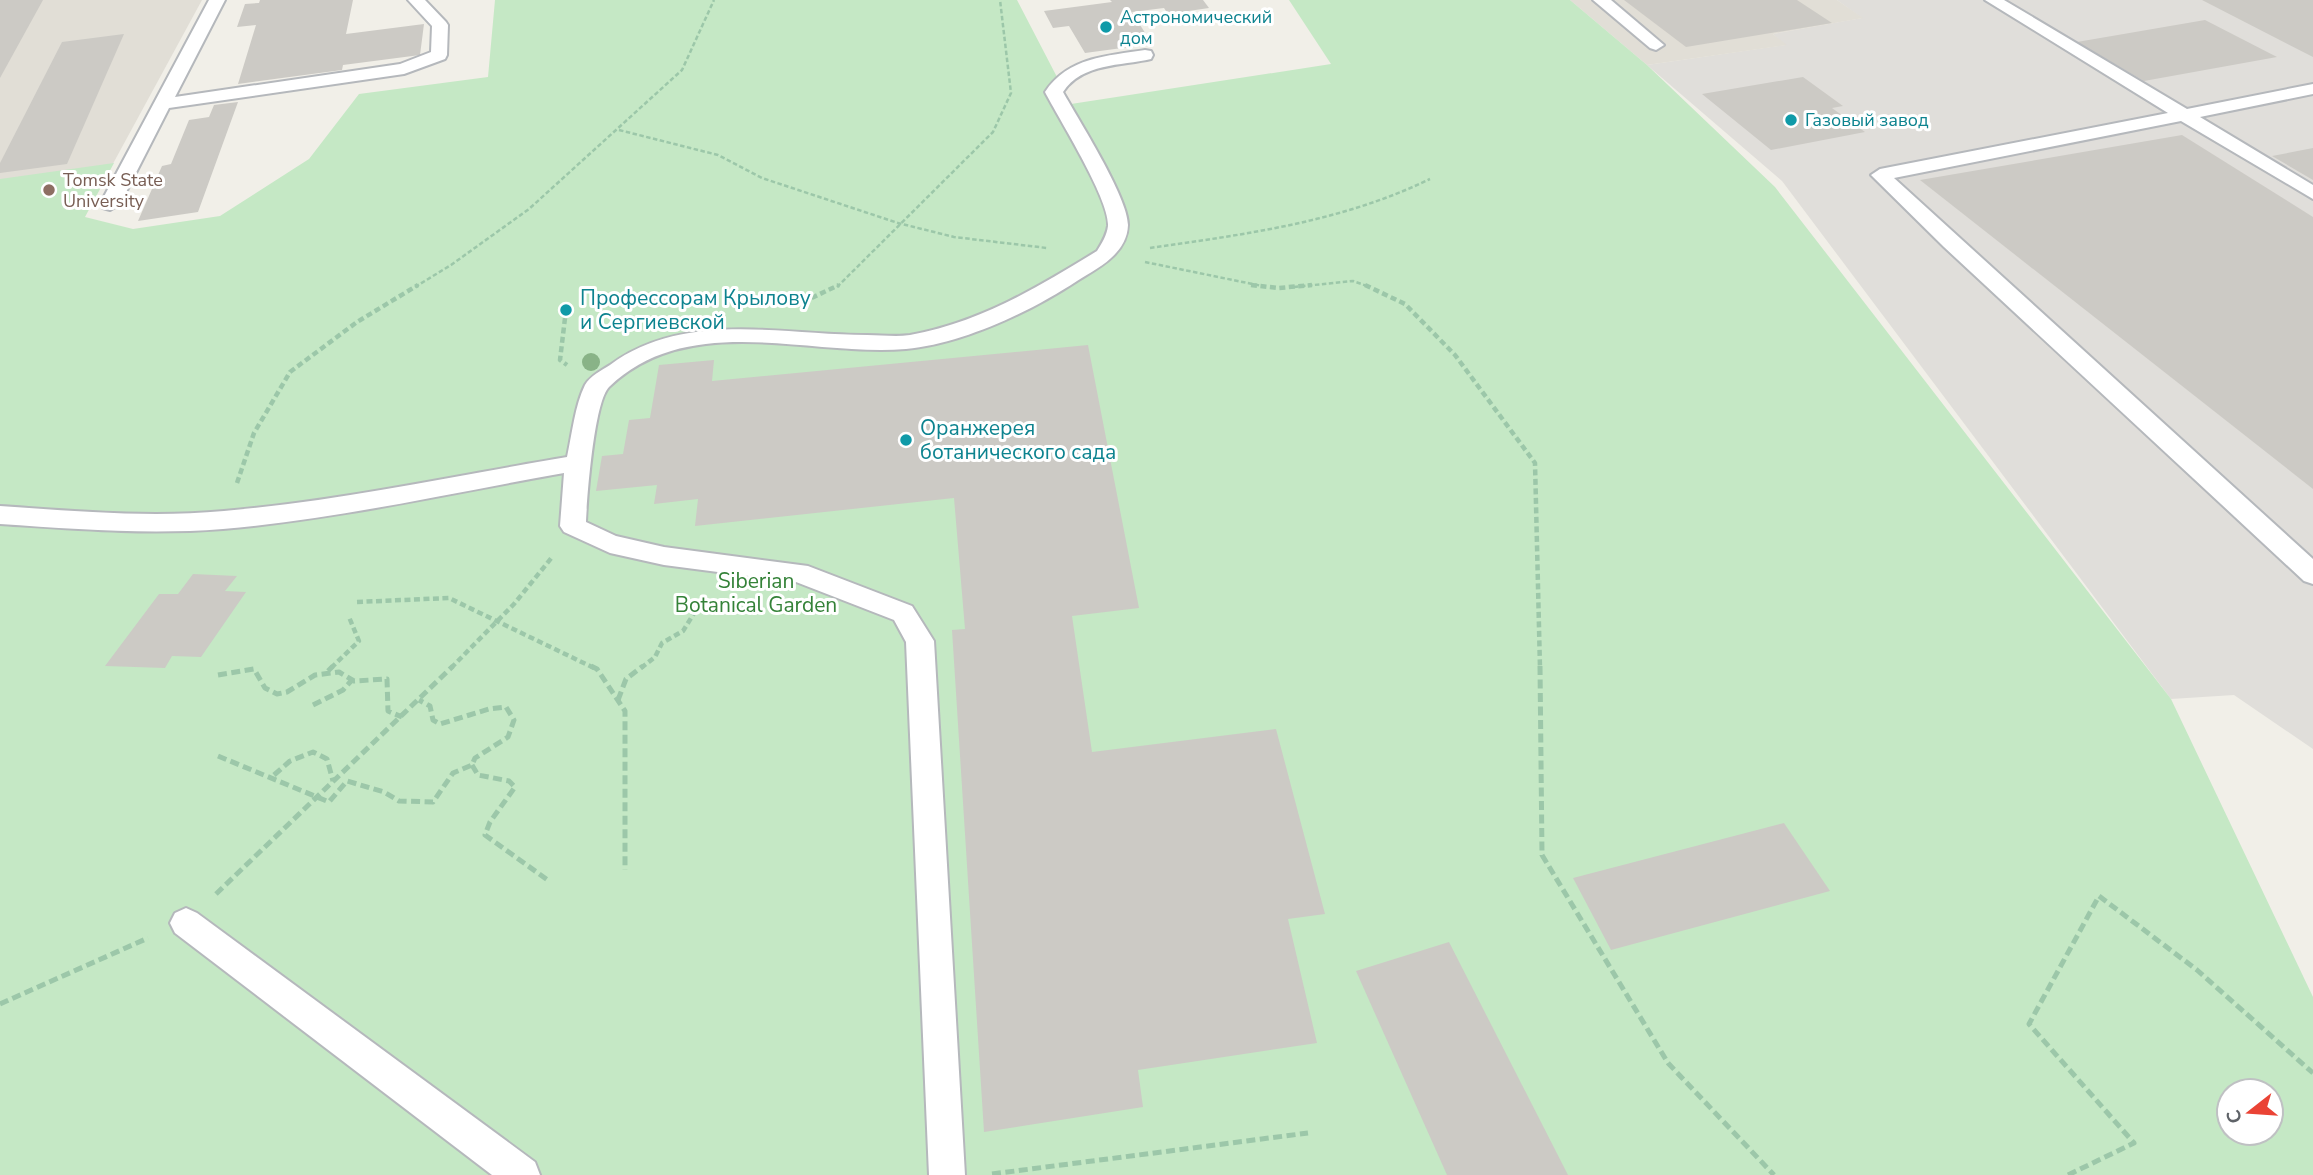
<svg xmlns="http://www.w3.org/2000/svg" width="2313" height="1175" font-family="'Nunito Sans',sans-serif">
	<rect width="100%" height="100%" fill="#f1efe8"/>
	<polygon fill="#e0deda" points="1837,0 2313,0 2313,749 2234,695 2171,699 1782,181 1647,65 1785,45 1773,34 1862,18"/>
	<g fill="#e1ded6">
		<polygon points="0,0 202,0 84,217 0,332"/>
		<polygon points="1570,0 1837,0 1863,18 1773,34 1787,45 1647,65"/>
	</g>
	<path fill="#c5e8c5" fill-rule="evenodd" d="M 495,0 L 1017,0 L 1071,104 L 1331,64 L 1289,0 L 1570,0 L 1647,65 L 1775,187 L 2171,699 L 2313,997 L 2313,1175 L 0,1175 L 0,179 L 114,163 L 85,217 L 133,229 L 220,216 L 309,159 L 359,94 L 488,77 ZM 2229,1091 L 2271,1091 L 2271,1133 L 2229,1133 Z"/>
	<g fill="#cccac5">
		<polygon points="0,0 43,0 0,78"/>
		<polygon points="260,0 353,0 346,34 424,24 420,55 343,65 342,70 238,84 256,25 237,27 245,4 259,3"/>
		<polygon points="1110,0 1203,0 1209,8 1168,14 1164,8 1132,12 1152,44 1085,53 1069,26 1053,28 1044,11 1112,2"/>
		<polygon points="1624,0 1797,0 1832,23 1686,47"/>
		<polygon points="2202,0 2313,0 2313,57"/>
		<polygon points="2205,20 2277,57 2144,81 2077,42"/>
		<polygon points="124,34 67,164 0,173 0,163 62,42"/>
		<polygon points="1803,77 1843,106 1832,108 1865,132 1771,150 1702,94"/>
		<polygon points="238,102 198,212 138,221 162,166 171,164 189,120 209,117 214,105"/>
		<polygon points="2182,135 2313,217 2313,489 1920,180"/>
		<polygon points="2313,148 2313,180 2272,156"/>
		<polygon points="1088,345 1139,608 1072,616 1092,752 1276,729 1325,914 1288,919 1317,1043 1138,1070 1143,1107 984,1132 952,630 965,629 954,498 695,526 698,499 654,504 657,485 596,491 602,456 623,454 629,420 650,418 659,365 714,360 712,381"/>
		<polygon points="193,574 237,576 225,591 246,592 201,657 172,656 165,668 105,666 159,594 178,594"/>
		<polygon points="1784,823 1830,891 1611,950 1573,878"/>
		<polygon points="1449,942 1568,1175 1447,1175 1356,971"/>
	</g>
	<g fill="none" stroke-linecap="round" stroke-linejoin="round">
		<defs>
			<g id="service">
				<polygon points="209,0 225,0 175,97 400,64 431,52 432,26 408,0 425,0 446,22 448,25 447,55 445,59 404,74 169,108 120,204 110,210 103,208 100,204"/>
				<polygon points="1593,0 1611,0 1664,45 1656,50 1650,48"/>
				<polygon points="1985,0 2004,0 2187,109 2313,84 2313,94 2200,117 2313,185 2313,199 2181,121 1894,178 2313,559 2313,584 2304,581 1944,247 1871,175 1880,169 2168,113"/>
				<path d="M 1145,50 L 1151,51 L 1153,55 L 1151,59 C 1121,66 1082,63 1063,92 C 1078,119 1128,197 1128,225 C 1127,254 1098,268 1077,281 C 1030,312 962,344 906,349 C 809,357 689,310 609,387 C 594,402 587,498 586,522 L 616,536 L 664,547 L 808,566 L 912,606 L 934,641 L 965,1175 L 929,1175 L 906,642 L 894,620 L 796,582 L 664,565 L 610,553 L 564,532 L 560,526 L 564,473 C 451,493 337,519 223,529 C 148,535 75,529 0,524 L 0,506 C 75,511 149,518 224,511 C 339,501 453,476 567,457 C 572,434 575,405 585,385 C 590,376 602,370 610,365 C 684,310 782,335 867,335 C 881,335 896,337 910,335 C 980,322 1037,288 1097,251 C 1102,243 1107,235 1108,226 C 1110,200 1059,119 1045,92 C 1068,57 1107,56 1145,50 Z"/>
				<polygon points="186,908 197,913 535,1162 540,1175 492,1175 175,933 170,923 175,913"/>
			</g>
		</defs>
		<use href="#service" stroke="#b5b8bc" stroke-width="4"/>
		<g stroke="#9cc7a9" stroke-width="2.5" stroke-dasharray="4.5 2.5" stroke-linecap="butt">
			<polyline points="619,130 718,155 762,178 898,223 954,237 1047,248"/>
			<path d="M 1150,248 C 1247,234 1341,222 1430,179"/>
			<polyline points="1145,262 1267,287"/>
			<polyline points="415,287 451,265 529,209 682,70 714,0"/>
			<polyline points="837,287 993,132 1011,93 1000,0"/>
			<polyline points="1294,287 1353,281 1370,287"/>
		</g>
		<g stroke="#9cc7a9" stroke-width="4.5" stroke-dasharray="6 3.5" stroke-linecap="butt">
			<polyline points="1251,285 1279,288 1312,285"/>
			<polyline points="1365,285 1405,304 1455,355 1535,463 1540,668"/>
			<polyline points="803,302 839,285"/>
			<polyline points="565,318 560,360 567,365"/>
			<polyline points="237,483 254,433 290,372 357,322 418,285"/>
			<polyline points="357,602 449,598 594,668"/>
			<polyline points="331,668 359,641 349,617"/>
			<polyline points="451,668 514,604 553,556"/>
			<polyline points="641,668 655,657 662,643 683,631 701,602 707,602"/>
		</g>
		<g stroke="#9cc7a9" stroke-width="5" stroke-dasharray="9 4.5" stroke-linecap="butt">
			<polyline points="591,666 597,669 625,711 625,870"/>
			<polyline points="1540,666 1542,855 1668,1063 1774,1175"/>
			<polyline points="328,671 333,666"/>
			<polyline points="218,675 254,669 265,688 277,694 287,692 315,675 339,672 354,681 387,679 388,711 402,717"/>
			<polyline points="618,700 626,679 643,666"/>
			<polyline points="313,705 343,690 351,681"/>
			<polyline points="218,756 329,802 347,781 384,792 399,801 433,802 453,773 472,765 475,758 508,737 514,720 506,707 489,709 440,724 433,720 430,706 419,700"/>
			<polyline points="472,765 478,775 509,781 515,787 490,822 485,835 549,881"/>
			<polyline points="274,775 290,761 313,752 327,759 333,781"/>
			<polyline points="216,894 453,666"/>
			<polyline points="0,1004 148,938"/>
			<polyline points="992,1174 1308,1133"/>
			<polyline points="2068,1175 2134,1143 2029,1024 2099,896 2197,970 2313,1073"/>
		</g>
		<use href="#service" fill="#fff" fill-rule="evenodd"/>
	</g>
	<circle fill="#89b387" cx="591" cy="362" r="9"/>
	<g fill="#0f9aa8" stroke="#fff" stroke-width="2.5">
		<circle cx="1106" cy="27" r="7"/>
		<circle cx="1791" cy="120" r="7"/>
		<circle cx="566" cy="310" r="7"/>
		<circle cx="906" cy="440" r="7"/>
	</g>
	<circle fill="#8d6e63" stroke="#fff" stroke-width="2.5" cx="49" cy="190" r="7"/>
	<g text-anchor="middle" stroke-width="6" stroke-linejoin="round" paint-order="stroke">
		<g font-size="18" fill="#0d838f" stroke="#fff" text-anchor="start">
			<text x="1120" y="23">Астрономический<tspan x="1120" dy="21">дом</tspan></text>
			<text x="1805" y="126">Газовый завод</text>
		</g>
		<g font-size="18" fill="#785e54" stroke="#fff" text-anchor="start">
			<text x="63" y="186">Tomsk State<tspan x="63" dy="21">University</tspan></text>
		</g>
		<g font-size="21" fill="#0d838f" stroke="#fff" text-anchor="start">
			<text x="580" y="305">Профессорам Крылову<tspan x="580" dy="24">и Сергиевской</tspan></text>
			<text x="920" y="435">Оранжерея<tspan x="920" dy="24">ботанического сада</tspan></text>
		</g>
		<g font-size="21" fill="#348238" stroke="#fff">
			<text x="756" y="588">Siberian<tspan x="756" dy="24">Botanical Garden</tspan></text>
		</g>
	</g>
	<g transform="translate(2250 1112) rotate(253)"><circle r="33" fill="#ffffff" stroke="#bfc1c3" stroke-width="2"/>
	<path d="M0-5L12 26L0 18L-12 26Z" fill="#ea4335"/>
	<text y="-10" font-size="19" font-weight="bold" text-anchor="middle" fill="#5f6368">С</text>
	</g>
</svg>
